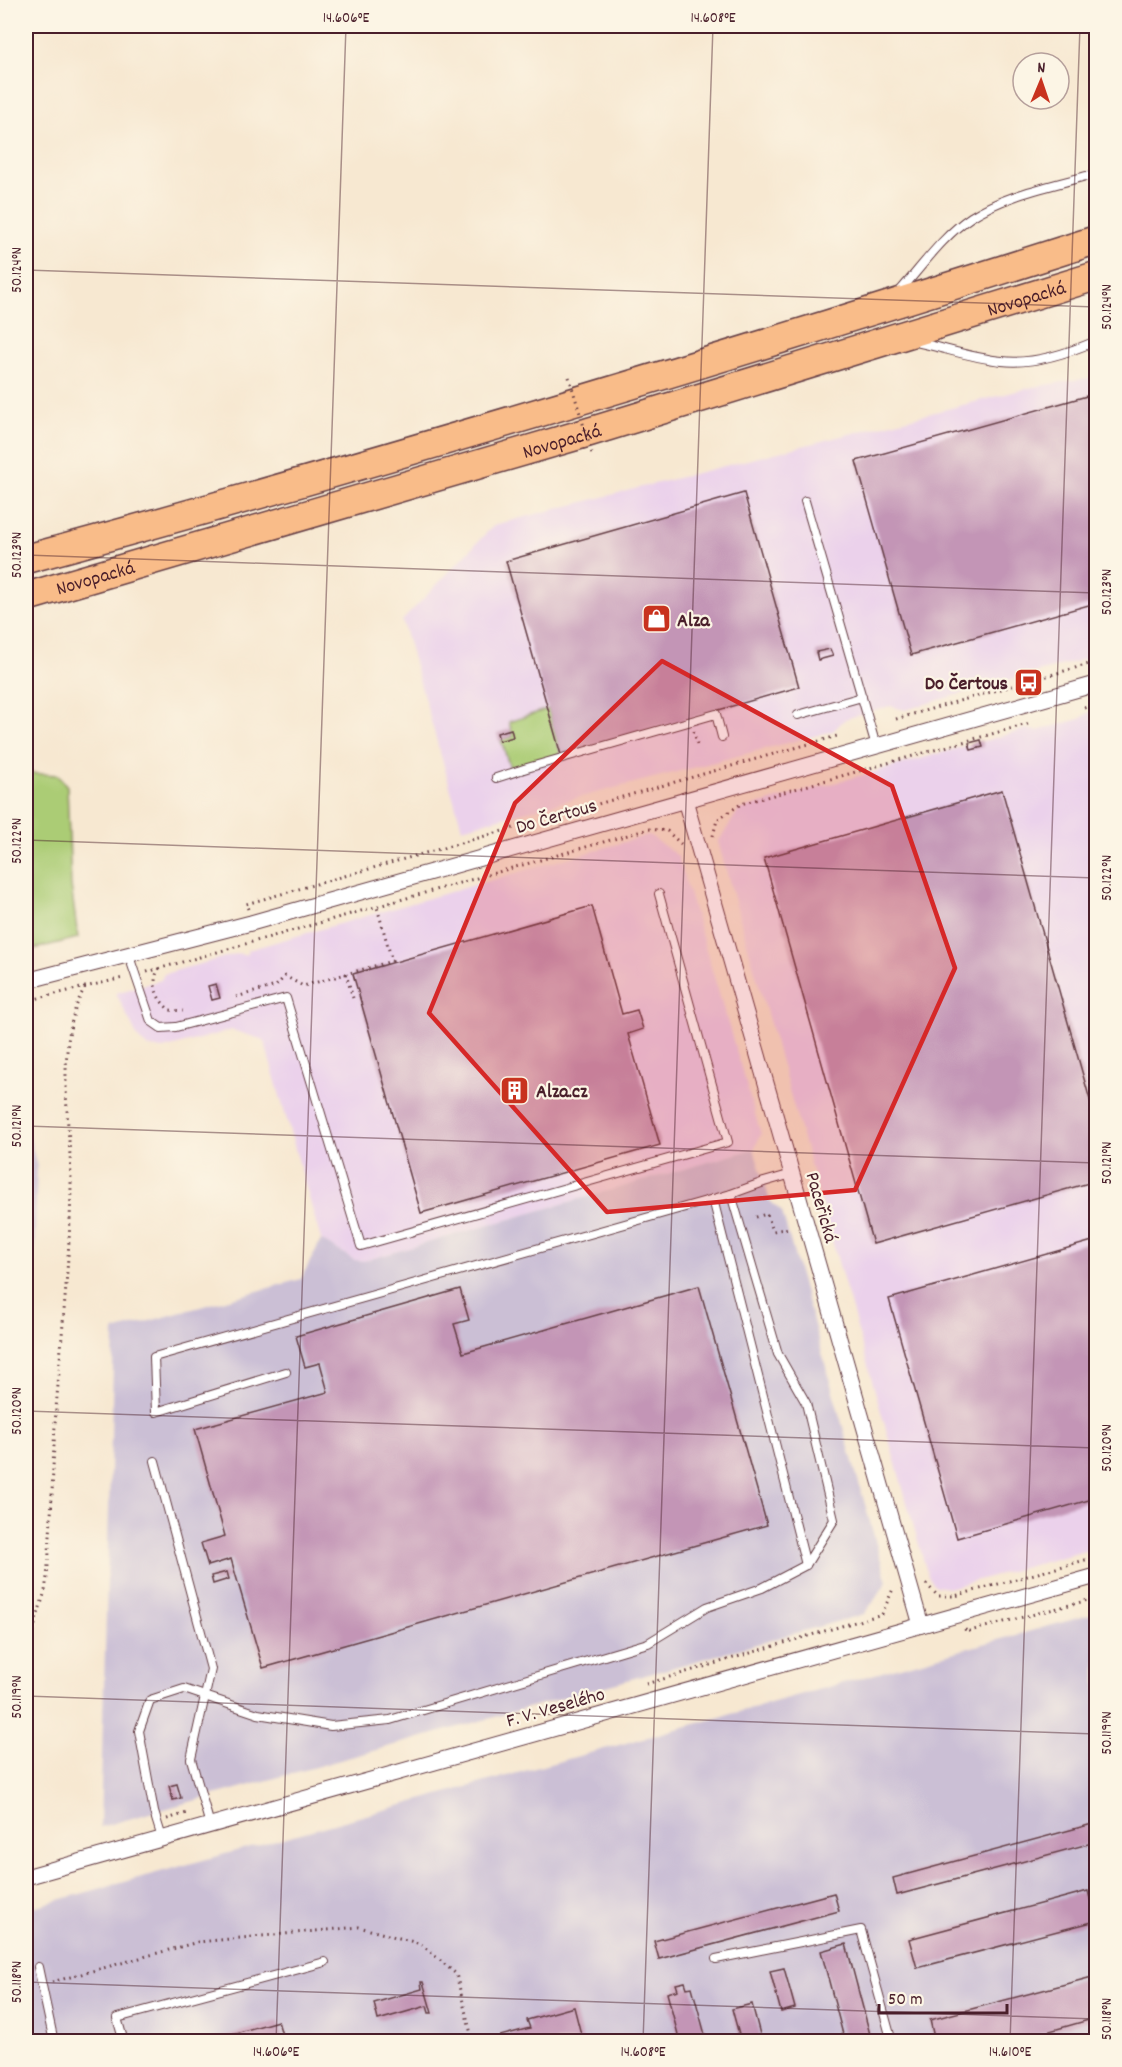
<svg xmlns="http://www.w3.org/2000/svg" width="1122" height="2067" font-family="Dekko,sans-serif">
	<rect width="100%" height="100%" fill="#fcf5e5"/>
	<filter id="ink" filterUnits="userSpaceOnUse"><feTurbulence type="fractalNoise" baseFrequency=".0167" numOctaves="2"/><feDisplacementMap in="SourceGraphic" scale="12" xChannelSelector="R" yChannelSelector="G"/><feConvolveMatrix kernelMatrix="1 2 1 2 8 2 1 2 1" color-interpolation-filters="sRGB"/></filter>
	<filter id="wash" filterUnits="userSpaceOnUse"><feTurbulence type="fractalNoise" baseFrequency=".008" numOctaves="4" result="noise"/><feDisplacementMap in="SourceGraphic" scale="24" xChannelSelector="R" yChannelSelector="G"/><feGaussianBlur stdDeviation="1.35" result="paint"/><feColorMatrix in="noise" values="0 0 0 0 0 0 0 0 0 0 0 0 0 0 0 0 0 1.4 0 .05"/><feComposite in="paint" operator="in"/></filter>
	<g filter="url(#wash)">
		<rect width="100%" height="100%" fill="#f7e8d1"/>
		<g fill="#ebd1eb">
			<polygon points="1096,377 1096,656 1027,675 1026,672 1019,674 1019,677 905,710 890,706 845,719 833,731 462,828 402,621 494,525 1033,387"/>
			<polygon points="1096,710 1096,1548 948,1588 936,1586 928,1576 718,842 739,810 969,745 971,750 982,747 981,742 1026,729 1037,731 1061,724 1080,719 1089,712"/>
			<polygon points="649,835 678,856 761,1134 754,1149 364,1261 354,1260 321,1240 264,1040 232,1030 163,1049 148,1047 141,1042 136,1034 116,993 161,980 164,974 240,953 241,955 248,954 248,950"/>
		</g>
		<g fill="#cbbfd5">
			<polygon points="26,1123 37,1167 31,1350 26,1350"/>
			<polygon points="754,1149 770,1201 782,1212 887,1582 864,1614 100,1827 114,1331 301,1279 321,1240 354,1260 364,1261"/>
			<polygon points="1096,1613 1096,2041 26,2041 26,1909"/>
		</g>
		<g fill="#abcc74" stroke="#7a7650" stroke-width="1.5">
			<polygon points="548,709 561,755 511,771 501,740 513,737 509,722"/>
			<polygon points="26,773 58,775 67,786 71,885 78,938 26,951"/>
		</g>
		<g id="blocks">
			<g fill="#c395b6">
				<polygon points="1094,394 1096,410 1096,603 911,655 856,461"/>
				<polygon points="744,493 799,687 561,755 506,561"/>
				<polygon points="830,649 833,656 818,660 816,652"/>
				<polygon points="511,729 513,737 499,741 497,733"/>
				<polygon points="981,740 983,747 971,750 969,743"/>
				<polygon points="1002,790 1096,1121 1096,1181 873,1244 764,858"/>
				<polygon points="592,906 622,1014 637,1010 643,1029 628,1034 660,1145 421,1213 353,974"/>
				<polygon points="216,984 220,998 212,1000 208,986"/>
				<polygon points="1096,1240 1096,1498 957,1538 889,1299"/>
				<polygon points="699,1286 767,1525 263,1668 231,1559 208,1566 201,1543 225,1536 195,1429 328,1392 320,1363 305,1367 296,1336 460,1289 469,1320 454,1324 463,1353"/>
				<polygon points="227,1572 229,1579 213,1584 211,1576"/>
				<polygon points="177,1784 181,1798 173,1800 169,1786"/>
				<polygon points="1096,1823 1096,1842 897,1895 893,1878"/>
				<polygon points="1088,1891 1096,1921 917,1968 909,1939"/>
				<polygon points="834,1893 839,1911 659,1959 654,1941"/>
				<polygon points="846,1944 872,2042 845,2042 821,1951"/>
				<polygon points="784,1968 795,2008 781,2012 770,1971"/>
				<polygon points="1096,1976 1096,2018 1011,2042 935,2042 930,2020"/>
				<polygon points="421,1982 423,1982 432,2013 429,2013 427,2006 378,2020 374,2003 422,1989"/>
				<polygon points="685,1982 687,1988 692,1987 707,2042 680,2042 667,1993 678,1990 676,1984"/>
				<polygon points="752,2004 762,2042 741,2042 732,2009"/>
				<polygon points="574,2007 583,2042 501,2042 500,2036 530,2028 527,2020"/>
				<polygon points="278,2021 284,2042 207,2042 207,2041"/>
			</g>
		</g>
	</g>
	<g filter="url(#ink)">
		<use href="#blocks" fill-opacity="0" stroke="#643d44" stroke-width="1.5"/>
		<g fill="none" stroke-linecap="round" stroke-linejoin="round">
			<defs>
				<g id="lane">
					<path d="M 900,291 C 922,266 944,235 971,217 C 1005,195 1048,187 1086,176 L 1096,177"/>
					<path d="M 916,342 C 944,348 973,358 1002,361 C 1033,365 1068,353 1096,341"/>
					<polyline points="805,501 876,746"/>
					<polyline points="798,715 862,697"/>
					<polyline points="496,778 527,768 716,714 722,737"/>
					<polyline points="129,956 151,1021 161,1028 176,1027 286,998 361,1246 728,1142 659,894"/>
					<polyline points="713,1199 806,1565"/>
					<polyline points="286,1372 156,1412 154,1357 731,1194 764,1182 792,1174"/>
					<polyline points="155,1461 211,1669 191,1759 210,1825"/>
					<polyline points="162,1838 154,1812 139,1731 150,1700 184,1689 258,1714 331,1726 390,1720 648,1643 707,1607 762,1588 806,1565 834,1520 806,1403 778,1354 731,1194"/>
					<polyline points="716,1959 861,1930 892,2042"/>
					<polyline points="38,1967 54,2042"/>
					<polyline points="124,2042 117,2018 325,1962"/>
				</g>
				<g id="street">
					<polyline points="685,800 921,1625"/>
					<polyline points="26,981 251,923 1096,684"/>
					<polyline points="26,1877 1096,1576"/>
				</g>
				<g id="highway">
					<path d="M 26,559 C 385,462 742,353 1096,240"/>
					<path id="s1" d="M 26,597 L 586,433 L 1096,276"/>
				</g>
			</defs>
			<use href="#lane" stroke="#643d44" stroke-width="10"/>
			<use href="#street" stroke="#643d44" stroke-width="17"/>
			<use href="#highway" stroke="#643d44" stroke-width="31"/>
			<g stroke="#643d44" stroke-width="3" stroke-dasharray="1.5 4.5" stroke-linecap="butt">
				<polyline points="1084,708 1096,704"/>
				<polyline points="896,719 1096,662"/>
				<polyline points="694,731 697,744"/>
				<polyline points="713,836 717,820 741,804 1031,723"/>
				<polyline points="248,909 246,904 837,736"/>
				<path d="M 159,968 C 150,984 157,1000 170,1010 L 183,1011"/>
				<polyline points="147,972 649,829 667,831 681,844"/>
				<polyline points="236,997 276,986 285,976 303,986 346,974"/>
				<polyline points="353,998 346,974 392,961 377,907"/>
				<polyline points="26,1001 123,978"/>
				<polyline points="756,1217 767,1214 773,1231 790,1228"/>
				<polyline points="926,1584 938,1596 955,1596 1096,1557"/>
				<polyline points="965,1629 966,1632 1096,1598"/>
				<path d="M 26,1654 L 45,1591 L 47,1577 C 53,1513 52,1449 58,1385 C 63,1319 70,1252 71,1185 C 71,1123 53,1044 85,987"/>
				<polyline points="646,1684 882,1614 893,1589 895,1589"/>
				<polyline points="167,1819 187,1813"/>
				<polyline points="52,1982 198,1942 359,1927 421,1944 456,1974 473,2042"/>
			</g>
			<use href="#lane" stroke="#fff" stroke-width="8"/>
			<use href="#street" stroke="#fff" stroke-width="15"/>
			<use href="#highway" stroke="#f9bc89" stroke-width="28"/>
			<polyline stroke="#643d44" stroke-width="3" stroke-dasharray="1.5 4.5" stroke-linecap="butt" points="569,377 593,457"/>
		</g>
	</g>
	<path fill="#d62828" fill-opacity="0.2" stroke="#d62828" stroke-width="4.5" stroke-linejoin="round" d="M 662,661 L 892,786 L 955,968 L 855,1190 L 607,1212 L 429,1013 L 515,803 Z"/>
	<path fill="none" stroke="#4a1f2b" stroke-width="1.5" stroke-opacity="0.45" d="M 26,270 L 1096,307M 26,555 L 1096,593M 26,840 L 1096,878M 26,1126 L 1096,1163M 26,1411 L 1096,1448M 26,1696 L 1096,1734M 26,1982 L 1096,2019M 276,2042 L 346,26M 643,2042 L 713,26M 1010,2042 L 1080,26"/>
	<defs>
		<symbol id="shop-square" viewBox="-11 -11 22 22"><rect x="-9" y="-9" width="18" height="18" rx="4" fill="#c8321e" stroke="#fcf5e5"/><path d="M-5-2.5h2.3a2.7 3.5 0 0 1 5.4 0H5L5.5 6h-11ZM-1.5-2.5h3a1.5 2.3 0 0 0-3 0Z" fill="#fff"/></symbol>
		<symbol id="bus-square" viewBox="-11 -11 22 22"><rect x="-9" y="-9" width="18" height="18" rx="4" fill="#c8321e" stroke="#fcf5e5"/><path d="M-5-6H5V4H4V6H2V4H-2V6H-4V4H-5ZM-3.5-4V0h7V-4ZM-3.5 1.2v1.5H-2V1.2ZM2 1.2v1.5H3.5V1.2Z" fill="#fff"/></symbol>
		<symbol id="building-square" viewBox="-11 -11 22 22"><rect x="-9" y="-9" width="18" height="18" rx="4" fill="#c8321e" stroke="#fcf5e5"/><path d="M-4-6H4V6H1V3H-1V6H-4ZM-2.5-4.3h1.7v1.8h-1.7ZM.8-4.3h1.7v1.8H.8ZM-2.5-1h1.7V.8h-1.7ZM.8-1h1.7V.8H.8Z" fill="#fff"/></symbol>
	</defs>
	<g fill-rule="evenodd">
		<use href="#shop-square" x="640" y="602" width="33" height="33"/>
		<use href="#bus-square" x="1012" y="666" width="33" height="33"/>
		<use href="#building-square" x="498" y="1074" width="33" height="33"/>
	</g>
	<g text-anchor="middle" stroke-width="4.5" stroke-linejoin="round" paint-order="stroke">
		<g font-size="20" fill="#4a1f2b" stroke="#fcf5e5">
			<text dy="7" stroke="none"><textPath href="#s1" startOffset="1044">Novopacká</textPath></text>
			<text dy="7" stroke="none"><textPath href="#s1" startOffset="558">Novopacká</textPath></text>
			<text dy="7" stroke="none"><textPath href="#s1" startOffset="72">Novopacká</textPath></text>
			<text transform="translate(556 815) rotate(-16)" y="7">Do Čertous</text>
			<text transform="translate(823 1207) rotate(74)" y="7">Paceřická</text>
			<text transform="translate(555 1706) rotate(-16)" y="7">F. V. Veselého</text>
		</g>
		<g font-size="20" font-weight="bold" fill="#4a1f2b" stroke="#fcf5e5" text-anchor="start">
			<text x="677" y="626">Alza</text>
			<text x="1008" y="689" text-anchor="end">Do Čertous</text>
			<text x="536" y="1097">Alza.cz</text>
		</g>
	</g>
	<rect width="1122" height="2067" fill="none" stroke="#fcf5e5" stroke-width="66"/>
	<g transform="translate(1041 81) rotate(2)"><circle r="28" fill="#fcf5e5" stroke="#b59f9b" stroke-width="1.5"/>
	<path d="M0-4.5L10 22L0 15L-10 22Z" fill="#c8321e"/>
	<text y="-9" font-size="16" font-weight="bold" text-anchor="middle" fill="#4a1f2b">N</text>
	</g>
	<path d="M879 2004v9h128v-9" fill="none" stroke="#4a1f2b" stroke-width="3"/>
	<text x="888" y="2004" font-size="18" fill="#4a1f2b" stroke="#fcf5e5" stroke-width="4.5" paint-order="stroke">50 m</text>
	<rect x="33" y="33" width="1056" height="2001" fill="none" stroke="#4a1f2b" stroke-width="2"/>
	<g font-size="15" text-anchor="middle" fill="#4a1f2b">
		<text x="346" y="22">14.606°E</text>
		<text x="713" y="22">14.608°E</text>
		<text transform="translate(16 270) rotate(-90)" y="5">50.124°N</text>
		<text transform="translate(1106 307) rotate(-90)" y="5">50.124°N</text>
		<text transform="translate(16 555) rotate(-90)" y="5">50.123°N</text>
		<text transform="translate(1106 592) rotate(-90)" y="5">50.123°N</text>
		<text transform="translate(16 841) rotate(-90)" y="5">50.122°N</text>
		<text transform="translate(1106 878) rotate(-90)" y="5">50.122°N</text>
		<text transform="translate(16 1126) rotate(-90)" y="5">50.121°N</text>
		<text transform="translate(1106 1163) rotate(-90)" y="5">50.121°N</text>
		<text transform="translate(16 1411) rotate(-90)" y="5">50.120°N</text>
		<text transform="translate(1106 1448) rotate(-90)" y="5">50.120°N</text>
		<text transform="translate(16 1697) rotate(-90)" y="5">50.119°N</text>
		<text transform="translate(1106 1733) rotate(-90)" y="5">50.119°N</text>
		<text transform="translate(16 1982) rotate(-90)" y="5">50.118°N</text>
		<text transform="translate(1106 2019) rotate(-90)" y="5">50.118°N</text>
		<text x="276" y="2056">14.606°E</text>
		<text x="643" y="2056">14.608°E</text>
		<text x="1010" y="2056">14.610°E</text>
	</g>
</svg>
